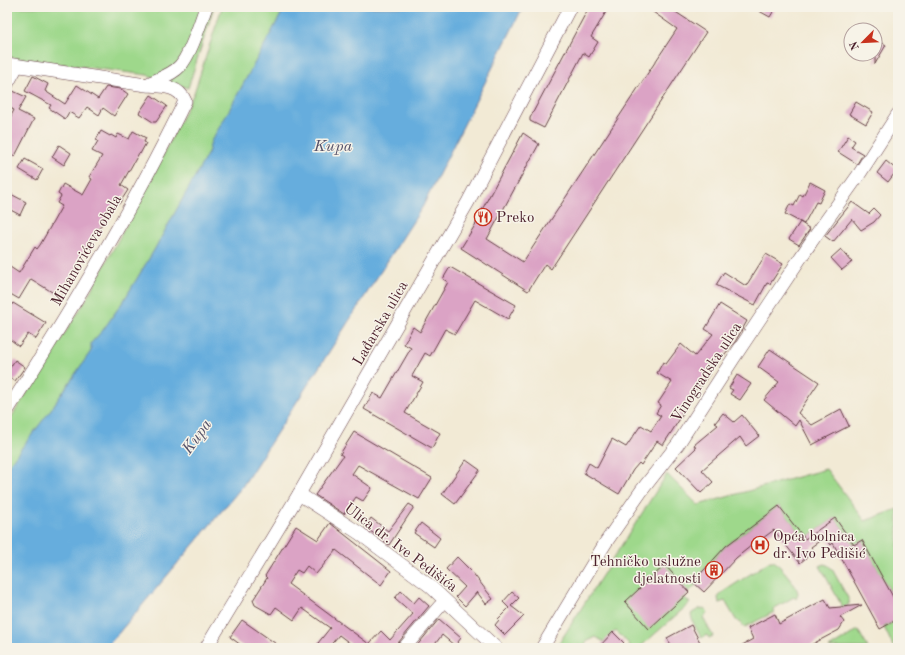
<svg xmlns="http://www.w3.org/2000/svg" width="905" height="655" font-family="'Old Standard TT',serif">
	<rect width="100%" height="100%" fill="#f7f3e8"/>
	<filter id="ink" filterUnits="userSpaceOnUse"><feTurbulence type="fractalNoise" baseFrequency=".025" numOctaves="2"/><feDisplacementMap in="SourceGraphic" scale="8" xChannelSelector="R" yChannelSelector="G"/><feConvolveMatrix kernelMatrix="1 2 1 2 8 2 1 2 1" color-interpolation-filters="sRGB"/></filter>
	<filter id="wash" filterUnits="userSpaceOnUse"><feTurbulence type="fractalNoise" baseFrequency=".012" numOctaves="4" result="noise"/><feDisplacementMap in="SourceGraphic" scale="16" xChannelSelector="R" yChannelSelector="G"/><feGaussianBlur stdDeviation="0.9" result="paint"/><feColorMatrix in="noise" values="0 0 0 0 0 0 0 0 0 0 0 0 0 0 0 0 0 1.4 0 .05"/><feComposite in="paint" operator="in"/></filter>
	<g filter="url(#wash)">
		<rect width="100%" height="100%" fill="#f2ead5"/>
		<g fill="#9ed88b" stroke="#747c5b">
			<polygon points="7,7 214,7 188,88 147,75 7,57"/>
			<polygon points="222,7 379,7 7,616 7,424 84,303 148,185 194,93"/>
			<polygon points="826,469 865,521 898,509 898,606 862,541 852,546 846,533 835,518 805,539 779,506 726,546 693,582 696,585 684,597 690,603 639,648 627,648 630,645 616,631 604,642 596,637 586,642 584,648 556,648 667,474 698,505"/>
			<path d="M 770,561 L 774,561 C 780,566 797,585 798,593 C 798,596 797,596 796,599 L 794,597 L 773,609 L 774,612 L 745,627 L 736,620 L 725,601 L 719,603 L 718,598 L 720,594 Z"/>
			<polygon points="825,564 829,566 832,569 849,600 849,604 843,608 820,566"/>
			<polygon points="704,608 708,612 703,618 713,636 709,638 707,635 701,638 693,622 691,615 692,613 699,609"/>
			<polygon points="898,619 898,648 894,648 884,627"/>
			<polygon points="858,630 868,648 829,648"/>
		</g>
		<polygon fill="#66addd" stroke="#586684" points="285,7 523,7 423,206 242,487 106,648 7,648 7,467 47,415 91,351 91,343 103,330 124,300 153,252 208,153 211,141 222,123"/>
		<g id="blocks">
			<g fill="#dba3c5">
				<polygon points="589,7 609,7 591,37 598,42 589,57 583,53 544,128 530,121 530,118"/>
				<polygon points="646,7 668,7 706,32 551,269 545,264 528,291 461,248 477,222 476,221 523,133 539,144 487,239 523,262 677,29"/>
				<polygon points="752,7 776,7 770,17"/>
				<polygon points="875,38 886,45 875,64"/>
				<polygon points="33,76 48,84 45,91 65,104 77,85 98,99 106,87 121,89 128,94 114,116 103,108 99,115 87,107 79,118 69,112 65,119 49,108 51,105 25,91"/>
				<polygon points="13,91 26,97 18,111 34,119 15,156 7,152 7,124 14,110 7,106 7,103"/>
				<polygon points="151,95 167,106 156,122 153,122 139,113"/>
				<polygon points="856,102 873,112 866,124 849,114"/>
				<polygon points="101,131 110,136 111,135 116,138 118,134 129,139 133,131 146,138 144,142 146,143 140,154 139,153 121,185 128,190 119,204 115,201 96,234 95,233 71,279 60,297 31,279 19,299 7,292 7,265 19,273 35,247 37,249 40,245 62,206 57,203 61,196 58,194 63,184 83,195 92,179 89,177 102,156 92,151 98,141 96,140"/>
				<polygon points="848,136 855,141 851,147 863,154 857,164 838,152"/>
				<polygon points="59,145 71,153 64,165 52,157"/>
				<polygon points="25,159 43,169 37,180 19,169"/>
				<polygon points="886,161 897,170 888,182 877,173"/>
				<polygon points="810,182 825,190 819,203 816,202 804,224 785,214 790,204 794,206 800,194 803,196"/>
				<polygon points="7,192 26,202 20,215 7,208"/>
				<polygon points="852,202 869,214 874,209 880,215 874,222 861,230 852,219 833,242 825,236"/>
				<polygon points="800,222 810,229 799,245 789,239"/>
				<polygon points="841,249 852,262 842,270 831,258"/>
				<polygon points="766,254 783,264 770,284 767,283 755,305 716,285 724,272 746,286"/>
				<polygon points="450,267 516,305 508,319 475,300 455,334 445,329 430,356 425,353 412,376 423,382 405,413 440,433 432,448 364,409 373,393 382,398 411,348 404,344 413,327 420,332 448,282 443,279"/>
				<polygon points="13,303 46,323 36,339 28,334 19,346 7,337 7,312"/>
				<polygon points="720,304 747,321 735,342 713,368 700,388 698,386 681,412 683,414 663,445 657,441 641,465 639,463 633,470 619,494 584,473 589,463 597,468 612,439 626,447 641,425 651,431 661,416 656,413 661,405 658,403 672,382 657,373 663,362 666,364 681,344 695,356 713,334 705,329"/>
				<polygon points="770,349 819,382 798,413 812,425 841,409 849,426 812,445 799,420 795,426 764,400 779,382 758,367"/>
				<polygon points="15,360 25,367 15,381 7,376 7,372"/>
				<polygon points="737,375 751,384 740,400 730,394 733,390 729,388"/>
				<polygon points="723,413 734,422 742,415 759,436 746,446 740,437 702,470 713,482 701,493 676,467 696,448 694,445 718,425 715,423"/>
				<polygon points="354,432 432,478 419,499 358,465 352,474 372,488 363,501 356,497 344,514 315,495 343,456 340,454"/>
				<polygon points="466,460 480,470 455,504 442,494"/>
				<polygon points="409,504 414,507 389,545 365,527 371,518 388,531"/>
				<polygon points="779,506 805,539 835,518 854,545 862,540 898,606 898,619 880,629 833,543 831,545 825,537 811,547 814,551 800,563 774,530 763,538 762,537 736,558 704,592 693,582 726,546"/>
				<polygon points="330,523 391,571 381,585 336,550 316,574 307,566 302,573 297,570 288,584 369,644 381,631 390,640 413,614 395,598 401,591 414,603 419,597 429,606 398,643 396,648 356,648 339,635 328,648 324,648 318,643 330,628 302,608 294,620 276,607 271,614 255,605 253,600 267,578 265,576 296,526 318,540"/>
				<polygon points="421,523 440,538 434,547 414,533"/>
				<polygon points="457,557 472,572 493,599 486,604 477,592 465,606 456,597 465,587 446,569"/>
				<polygon points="665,565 689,592 649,629 625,602"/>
				<polygon points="512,592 519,598 511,606 524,616 505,635 495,625 499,620 498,619 509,608 503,602"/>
				<polygon points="825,599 830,608 862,605 840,617 844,622 839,630 805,648 737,648 753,639 748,628 775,614 779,624"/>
				<polygon points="439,619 461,638 455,646 442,635 432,648 415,648"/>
				<polygon points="242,620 282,648 245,648 230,637"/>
				<polygon points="691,625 703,648 673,648 667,638"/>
				<polygon points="613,632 624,643 619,648 598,648"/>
			</g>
		</g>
	</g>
	<g filter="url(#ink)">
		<use href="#blocks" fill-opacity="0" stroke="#633d44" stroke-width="1"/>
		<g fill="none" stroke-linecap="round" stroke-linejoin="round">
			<defs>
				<g id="minor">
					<path d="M 7,64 L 146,85 C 160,86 179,85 185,101 C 133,208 71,311 7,411"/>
					<polyline points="7,84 17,66"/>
					<path d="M 148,84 C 158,79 172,75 180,66 C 191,54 200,23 206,7"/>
					<polyline points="299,494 359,533 430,586 496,648"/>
					<polyline points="206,648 299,494 468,202 570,7"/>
					<polyline points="404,648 440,606"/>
					<polyline points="542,648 606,542 642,490 678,444 733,359 811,242 860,173 898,114"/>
				</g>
			</defs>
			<use href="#minor" stroke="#633d44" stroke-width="14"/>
			<use href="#minor" stroke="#fff" stroke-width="13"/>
		</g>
	</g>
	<defs>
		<symbol id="restaurant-ring" viewBox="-11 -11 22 22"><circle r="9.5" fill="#f7f3e8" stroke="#c8321e" stroke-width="1.5"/><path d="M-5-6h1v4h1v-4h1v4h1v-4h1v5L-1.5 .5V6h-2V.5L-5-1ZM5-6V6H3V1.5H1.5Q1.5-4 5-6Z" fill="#c8321e"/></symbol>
		<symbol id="hospital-ring" viewBox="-11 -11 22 22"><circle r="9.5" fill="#f7f3e8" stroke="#c8321e" stroke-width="1.5"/><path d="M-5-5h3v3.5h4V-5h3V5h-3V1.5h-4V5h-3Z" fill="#c8321e"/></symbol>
		<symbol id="building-ring" viewBox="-11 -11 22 22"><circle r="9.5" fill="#f7f3e8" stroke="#c8321e" stroke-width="1.5"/><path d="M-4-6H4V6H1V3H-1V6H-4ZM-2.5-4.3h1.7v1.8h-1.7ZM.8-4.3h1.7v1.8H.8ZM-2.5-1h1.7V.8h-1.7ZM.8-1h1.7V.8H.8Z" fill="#c8321e"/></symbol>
	</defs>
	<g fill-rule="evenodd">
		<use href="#restaurant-ring" x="473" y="207" width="20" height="20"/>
		<use href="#hospital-ring" x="750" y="535" width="20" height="20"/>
		<use href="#building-ring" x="704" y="560" width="20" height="20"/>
	</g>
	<g text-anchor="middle" stroke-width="3" stroke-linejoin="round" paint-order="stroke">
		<g font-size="15" fill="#4a1f2b" stroke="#f7f3e8" text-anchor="start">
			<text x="496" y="222">Preko</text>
			<text x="773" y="541">Opća bolnica<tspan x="773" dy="17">dr. Ivo Pedišić</tspan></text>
			<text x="701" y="566" text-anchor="end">Tehničko uslužne<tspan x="701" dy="17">djelatnosti</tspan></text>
		</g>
		<g font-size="15" fill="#4a1f2b" stroke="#f7f3e8">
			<text transform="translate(86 250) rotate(-60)" y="5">Mihanovićeva obala</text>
			<text transform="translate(380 323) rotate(-60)" y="5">Lađarska ulica</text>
			<text transform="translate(706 372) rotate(-57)" y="5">Vinogradska ulica</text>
			<text transform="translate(401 547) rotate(37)" y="5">Ulica dr. Ive Pedišića</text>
		</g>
		<g font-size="16" font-style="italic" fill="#545169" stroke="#f7f3e8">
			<text x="333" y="151">Kupa</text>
			<text transform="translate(196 436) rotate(-54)" y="6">Kupa</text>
		</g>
	</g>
	<rect width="905" height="655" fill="none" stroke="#f7f3e8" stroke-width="24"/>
	<g transform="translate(863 42) rotate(246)"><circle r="19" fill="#f7f3e8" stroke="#b29e9c"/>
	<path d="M0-3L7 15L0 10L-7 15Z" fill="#c8321e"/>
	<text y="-6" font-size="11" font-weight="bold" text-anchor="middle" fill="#4a1f2b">N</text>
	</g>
</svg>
